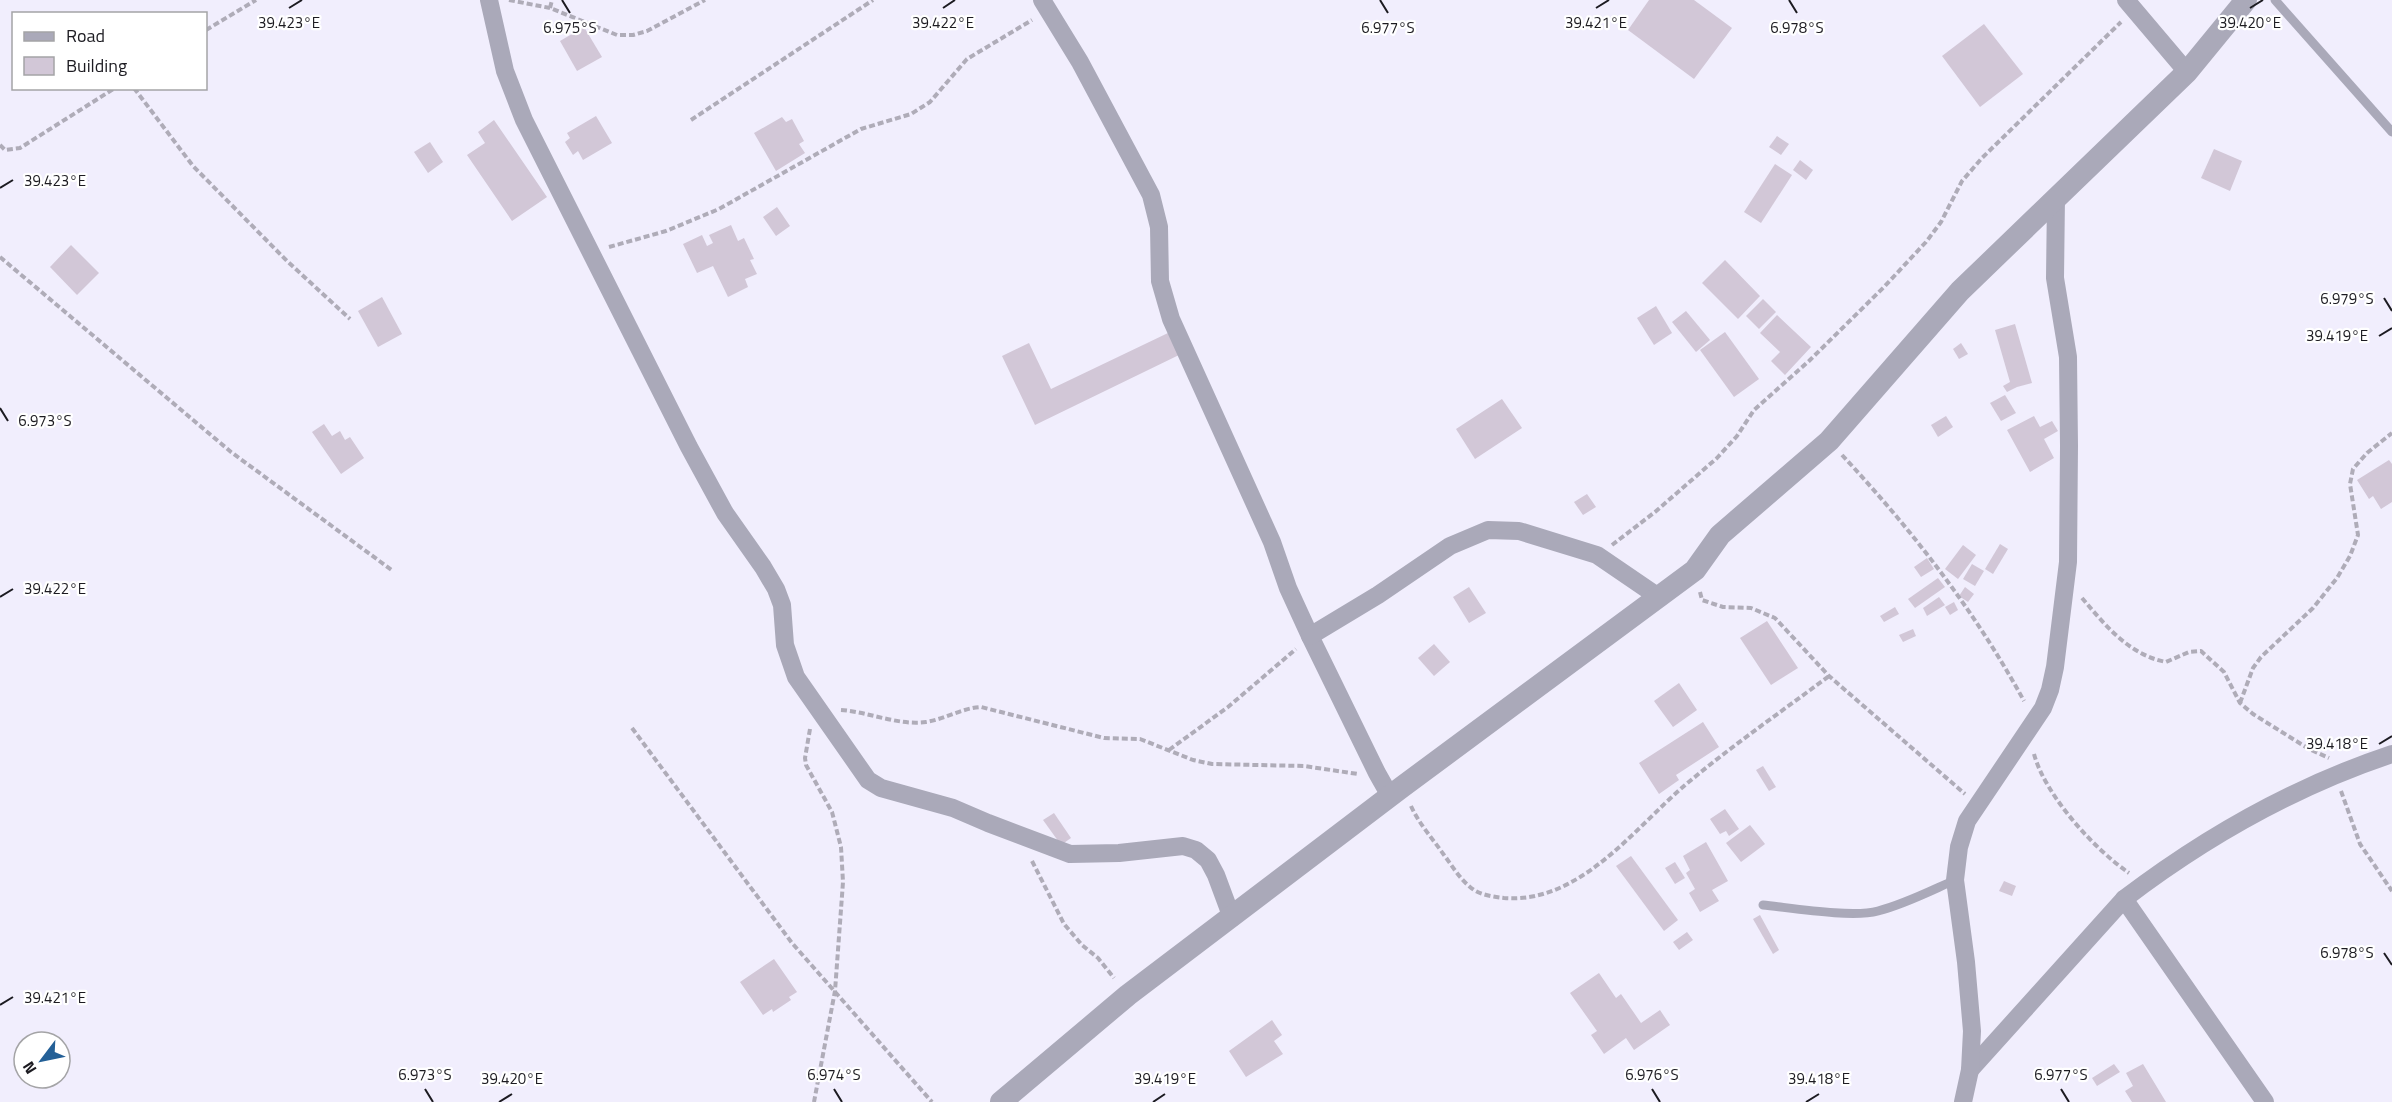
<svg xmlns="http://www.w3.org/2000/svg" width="2392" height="1102" font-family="'Titillium Web',sans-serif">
	<rect width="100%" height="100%" fill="#f1eefd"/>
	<g fill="#d2c7d7">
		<polygon points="1649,0 1694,0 1732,28 1694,79 1628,30"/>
		<polygon points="1984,24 2023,74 1980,107 1942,56"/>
		<polygon points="584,27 602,57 577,71 560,41"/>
		<polygon points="596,116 612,143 583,160 578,151 573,155 565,142 570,138 567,133"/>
		<polygon points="782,117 786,122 792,119 804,141 799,144 805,153 776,171 754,133"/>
		<polygon points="494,120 547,197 512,221 467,155 485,143 478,132"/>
		<polygon points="1777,136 1789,144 1781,155 1769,147"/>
		<polygon points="430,142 443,162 428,173 414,152"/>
		<polygon points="2214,149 2242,161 2230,191 2201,178"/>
		<polygon points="1800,160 1813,170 1806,180 1793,170"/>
		<polygon points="1775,164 1792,175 1761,223 1744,212"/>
		<polygon points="777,207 790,226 776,236 763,217"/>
		<polygon points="731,225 738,241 744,238 754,259 750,260 757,274 745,279 748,287 728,297 713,266 697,273 683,244 702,235 707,246 713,243 709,235"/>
		<polygon points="71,245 99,273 77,295 50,267"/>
		<polygon points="1725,260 1760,296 1738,319 1702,283"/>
		<polygon points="382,297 402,334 378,347 358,311"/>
		<polygon points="1763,299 1776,312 1759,329 1746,316"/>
		<polygon points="1656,306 1672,333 1654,345 1637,318"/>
		<polygon points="1686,311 1710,340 1696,352 1672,322"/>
		<polygon points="1777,315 1811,347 1785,375 1771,361 1780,352 1760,333"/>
		<polygon points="2015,324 2032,383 2017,387 2007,392 2003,386 2010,382 1995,330"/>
		<polygon points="1725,332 1759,379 1734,397 1700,350"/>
		<polygon points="1168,333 1179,355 1035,425 1002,356 1029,343 1051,389"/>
		<polygon points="1961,343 1968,354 1959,359 1953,349"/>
		<polygon points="2005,395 2016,413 2001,421 1990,403"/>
		<polygon points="1502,399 1522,428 1475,459 1456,429"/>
		<polygon points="1946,416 1953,427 1938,437 1931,425"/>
		<polygon points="2034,416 2040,427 2052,421 2058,431 2044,439 2054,458 2030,472 2007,430"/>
		<polygon points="324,424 332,436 340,431 345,440 350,437 364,458 341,474 312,432"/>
		<polygon points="2389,460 2392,464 2392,502 2381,509 2373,496 2369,499 2357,480"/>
		<polygon points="1587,494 1596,507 1583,515 1574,502"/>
		<polygon points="2000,544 2008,549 1993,574 1985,569"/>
		<polygon points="1963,545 1976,555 1958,579 1945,569"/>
		<polygon points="1927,558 1934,569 1921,577 1914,567"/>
		<polygon points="1972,564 1984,571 1975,586 1963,579"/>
		<polygon points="1938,578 1945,587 1915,608 1908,599"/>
		<polygon points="1469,587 1486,613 1469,623 1453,597"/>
		<polygon points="1965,587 1974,594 1968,602 1959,596"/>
		<polygon points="1939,597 1945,605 1927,616 1923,608"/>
		<polygon points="1954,602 1958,610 1950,615 1945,607"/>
		<polygon points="1895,607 1899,614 1884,622 1880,616"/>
		<polygon points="1767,621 1798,668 1771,685 1740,638"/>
		<polygon points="1913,629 1916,636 1903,642 1899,635"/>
		<polygon points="1434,644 1450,662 1434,676 1418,658"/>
		<polygon points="1679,683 1697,710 1673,727 1654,701"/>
		<polygon points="1703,722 1719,747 1676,775 1679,780 1659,794 1639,763"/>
		<polygon points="1763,766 1776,787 1769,791 1756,770"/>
		<polygon points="1725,809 1739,829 1729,836 1726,831 1720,834 1710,819"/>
		<polygon points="1054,813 1071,838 1061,845 1043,820"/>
		<polygon points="1750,825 1765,844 1741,862 1726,843"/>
		<polygon points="1706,842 1728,881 1712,890 1719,901 1700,912 1689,893 1695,889 1686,873 1690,870 1683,856"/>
		<polygon points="1631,856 1678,920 1664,931 1616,866"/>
		<polygon points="1675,862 1685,878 1675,884 1665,868"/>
		<polygon points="2004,881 2016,886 2012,896 1999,891"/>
		<polygon points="1760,915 1779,950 1773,954 1753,919"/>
		<polygon points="1687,932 1693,940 1679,950 1673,942"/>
		<polygon points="774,959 797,992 789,997 791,1000 773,1012 772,1009 763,1015 740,982"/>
		<polygon points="1599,973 1616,998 1621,994 1641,1023 1660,1010 1670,1025 1634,1050 1626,1038 1604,1054 1591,1035 1597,1031 1570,993"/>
		<polygon points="1272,1020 1282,1035 1274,1041 1283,1054 1246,1077 1229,1051"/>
		<polygon points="2114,1064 2120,1072 2097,1086 2092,1078"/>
		<polygon points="2143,1064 2166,1102 2132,1102 2125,1091 2133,1086 2126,1073"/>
	</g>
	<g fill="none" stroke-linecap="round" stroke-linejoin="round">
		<g stroke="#afacb8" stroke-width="4" stroke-dasharray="6 3" stroke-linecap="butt">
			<polyline points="509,0 550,8 617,35 633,35 647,31 705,0"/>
			<polyline points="550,8 552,0"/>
			<polyline points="206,30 256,0"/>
			<polyline points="134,88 193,166 287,261 350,319"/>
			<polyline points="691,120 873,0"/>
			<polyline points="0,145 5,150 20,148 115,88"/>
			<polyline points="609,247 666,231 719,209 861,129 911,114 930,102 967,59 1032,20"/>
			<polyline points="0,257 231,452 393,571"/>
			<path d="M 1842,455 C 1912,530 1975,611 2024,701"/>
			<polyline points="1612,545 1655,512 1717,458 1737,436 1754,410 1809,361 1884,287 1926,242 1941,222 1962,181 1982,158 2121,22"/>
			<polyline points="1700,592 1702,600 1723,607 1751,608 1775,618 1829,676 1965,794"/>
			<path d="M 2082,598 C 2105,625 2129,655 2166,662 L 2189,652 L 2201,651 L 2224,672 L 2240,703 L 2253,714 L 2309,749 L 2329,758"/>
			<polyline points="2240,703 2253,668 2261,657 2313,608 2337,578 2350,556 2358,535 2350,484 2353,469 2367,453 2392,433"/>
			<path d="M 841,710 C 869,712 899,726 926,722 C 945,719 962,708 981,707 L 1104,738 L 1140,739 L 1193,760 L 1212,764 L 1304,766 L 1358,774"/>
			<polyline points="632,728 792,943 932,1102"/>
			<polyline points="810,729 805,758 806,765 832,812 841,847 843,882 835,991 814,1102"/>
			<polyline points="1169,750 1228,707 1296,649"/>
			<path d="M 2034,754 C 2045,795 2094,849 2129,873"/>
			<polyline points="2341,791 2360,844 2392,891"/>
			<path d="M 1411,806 C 1419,824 1433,839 1444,855 C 1453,867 1461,881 1474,890 C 1482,895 1494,897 1504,898 C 1579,904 1633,830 1684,786 C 1730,747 1781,712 1829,676"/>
			<polyline points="1032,861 1064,924 1082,945 1098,958 1114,978"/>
		</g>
		<g stroke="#aaa9b9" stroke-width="9">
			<polyline points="2275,0 2392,132"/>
			<path d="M 1763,905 C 1792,908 1852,918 1878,911 C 1905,904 1930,891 1955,880"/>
		</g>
		<g stroke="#aaa9b9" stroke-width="18">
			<polyline points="489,0 505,71 524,120 689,447 725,513 763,567 776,589 782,605 785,645 796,677 868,780 881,788 953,808 988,823 1070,854 1119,853 1183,846 1196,850 1208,860 1216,875 1232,918"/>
			<polyline points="1042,0 1080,62 1151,195 1159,227 1160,281 1171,319 1272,542 1288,588 1310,636 1377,773 1390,796"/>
			<polyline points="2126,0 2187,72"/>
			<polyline points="1310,636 1378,595 1450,546 1488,530 1519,531 1597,555 1660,598"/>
			<polyline points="2124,899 2265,1102"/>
			<path d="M 1970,1070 L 2124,899 C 2204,838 2296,786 2392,754"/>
			<polyline points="1963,1102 1970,1070 1972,1031 1966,962 1955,880 1959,847 1967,821 2043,708 2050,690 2055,667 2068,562 2069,446 2068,357 2055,278 2056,197"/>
		</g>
		<polyline stroke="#aaa9b9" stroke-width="22" points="1001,1102 1128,995 1402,787 1695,570 1720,535 1829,441 1960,291 2187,72 2246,0"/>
	</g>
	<path fill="none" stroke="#1c1b21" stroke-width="2" d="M 562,0 L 570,13M 1380,0 L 1388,13M 1789,0 L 1797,13M 289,8 L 302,0M 943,8 L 955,0M 1596,8 L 1609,0M 2250,8 L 2263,0M 0,188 L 13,180M 2384,298 L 2392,311M 2379,336 L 2392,328M 0,408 L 8,421M 0,597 L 13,589M 2379,744 L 2392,736M 2384,953 L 2392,965M 0,1005 L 13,997M 425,1089 L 433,1102M 834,1089 L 842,1102M 1652,1089 L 1660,1102M 2061,1089 L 2069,1102M 499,1102 L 512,1094M 1153,1102 L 1165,1094M 1806,1102 L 1819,1094"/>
	<g font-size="15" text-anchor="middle" fill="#1c1b21" stroke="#fff" stroke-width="4.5" stroke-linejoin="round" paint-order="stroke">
		<text x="943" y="28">39.422°E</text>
		<text x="289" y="28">39.423°E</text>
		<text x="1596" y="28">39.421°E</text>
		<text x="2250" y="28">39.420°E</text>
		<text x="570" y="33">6.975°S</text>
		<text x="1388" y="33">6.977°S</text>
		<text x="1797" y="33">6.978°S</text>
		<text x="55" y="186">39.423°E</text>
		<text x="2347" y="304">6.979°S</text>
		<text x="2337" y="341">39.419°E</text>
		<text x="45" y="426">6.973°S</text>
		<text x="55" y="594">39.422°E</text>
		<text x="2337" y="749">39.418°E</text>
		<text x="2347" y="958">6.978°S</text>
		<text x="55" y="1003">39.421°E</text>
		<text x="425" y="1080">6.973°S</text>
		<text x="834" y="1080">6.974°S</text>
		<text x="1652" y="1080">6.976°S</text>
		<text x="2061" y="1080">6.977°S</text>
		<text x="512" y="1084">39.420°E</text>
		<text x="1165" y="1084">39.419°E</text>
		<text x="1819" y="1084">39.418°E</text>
	</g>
	<rect x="12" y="12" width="195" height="78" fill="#ffffff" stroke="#a4a4a6" stroke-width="1.5"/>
	<rect x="24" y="32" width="30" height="9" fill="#aaa9b9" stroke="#a4a4a6" stroke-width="1.5"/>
	<text x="66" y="42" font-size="18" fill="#1c1b21">Road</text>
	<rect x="24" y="57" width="30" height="18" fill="#d2c7d7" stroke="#a4a4a6" stroke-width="1.5"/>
	<text x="66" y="72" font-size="18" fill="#1c1b21">Building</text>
	<g transform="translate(42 1060) rotate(238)"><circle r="28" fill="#ffffff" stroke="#a4a4a6" stroke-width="1.5"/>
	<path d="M0-4.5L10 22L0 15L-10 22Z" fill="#246097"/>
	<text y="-9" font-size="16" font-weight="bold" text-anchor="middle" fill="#1c1b21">N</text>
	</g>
</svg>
